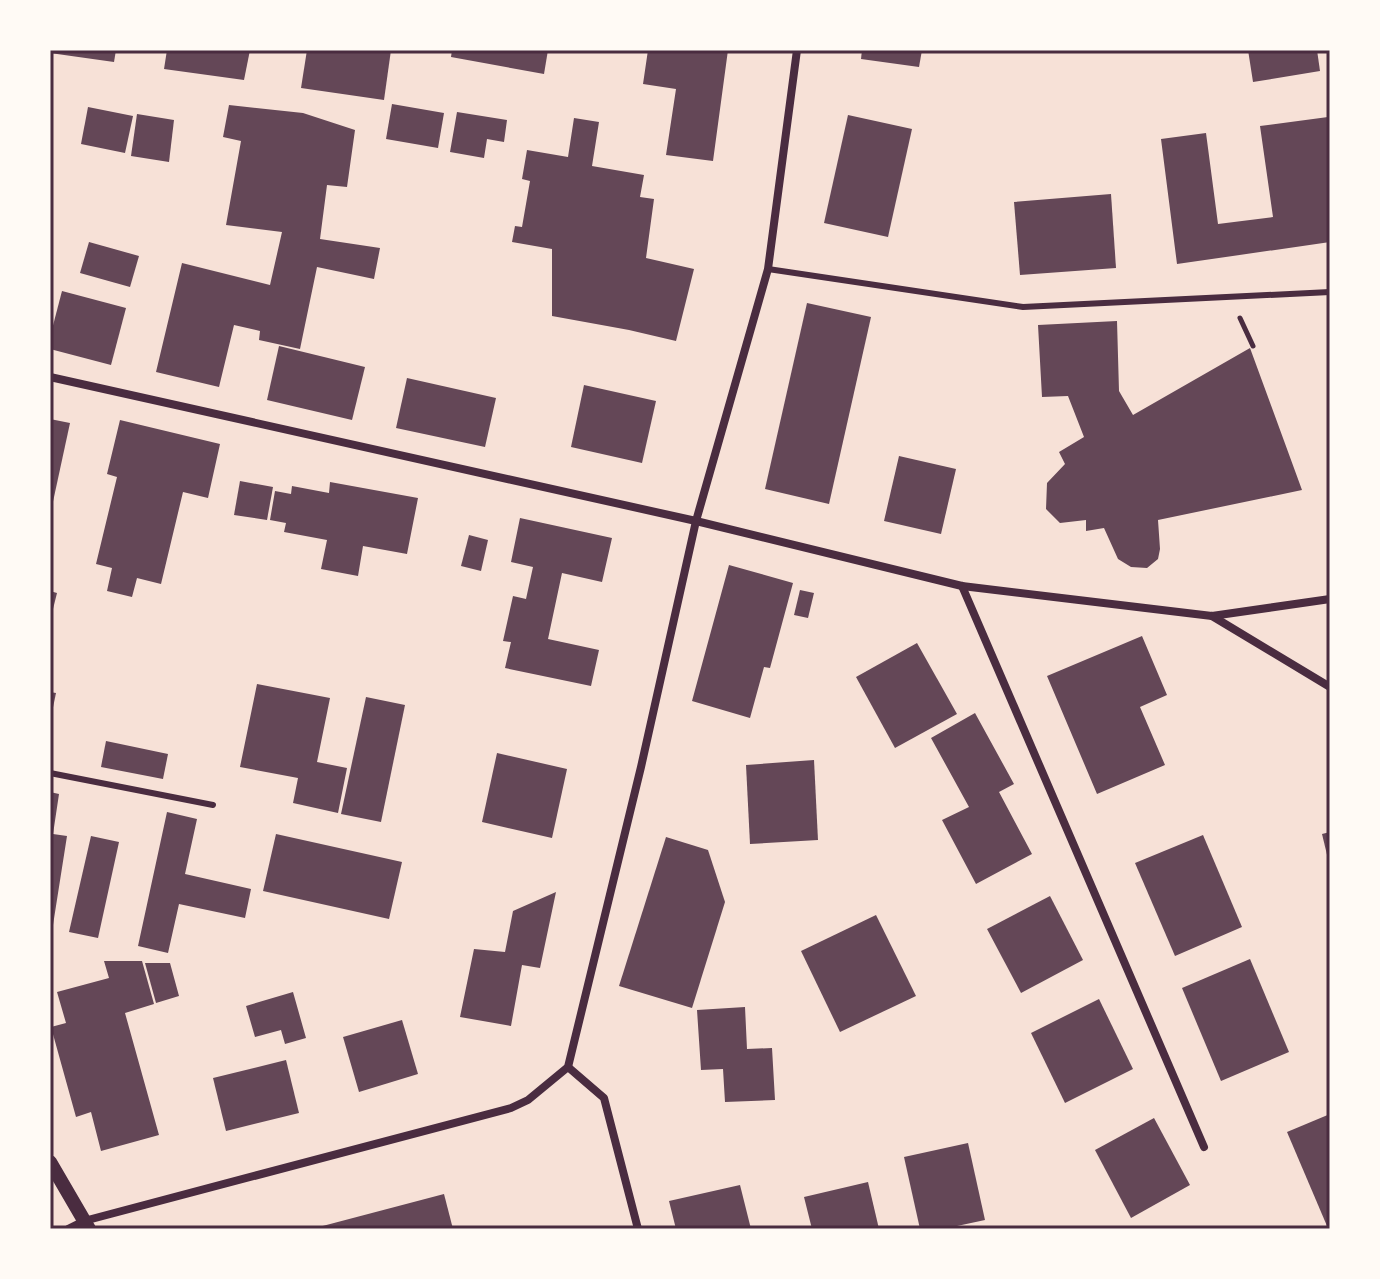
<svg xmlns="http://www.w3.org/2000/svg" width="1380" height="1279" font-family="Merriweather,serif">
	<rect width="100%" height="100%" fill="#f7e1d7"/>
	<g fill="#644757">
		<polygon points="50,50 116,50 114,62 50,53"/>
		<polygon points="167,50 250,50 244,80 164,69"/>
		<polygon points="307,50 391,50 384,100 301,88"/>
		<polygon points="452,50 548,50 544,74 451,57"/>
		<polygon points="648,50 728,50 713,161 666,155 676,89 643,84"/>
		<polygon points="862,50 922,50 919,67 861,59"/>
		<polygon points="1248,50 1317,50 1320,71 1253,82"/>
		<polygon points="392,104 444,113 438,148 386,139"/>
		<polygon points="229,105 303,113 355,130 347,187 327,185 320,239 380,248 374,279 317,267 300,349 259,340 260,331 234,325 219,387 156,372 182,263 270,285 282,232 226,225 241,141 223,137"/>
		<polygon points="88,107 133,116 125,153 81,144"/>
		<polygon points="457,112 507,120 504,142 487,139 484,158 450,152"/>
		<polygon points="137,114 174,120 169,162 131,156"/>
		<polygon points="848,115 912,129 888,237 824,223"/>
		<polygon points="1328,117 1330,131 1330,242 1177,264 1161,139 1206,133 1218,224 1273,217 1260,126"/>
		<polygon points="574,118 599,122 592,166 644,175 640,197 654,199 646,258 694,269 676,341 629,330 552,316 552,249 512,242 515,226 522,227 530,181 522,179 527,150 568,157"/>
		<polygon points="1111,194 1116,268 1020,275 1014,202"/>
		<polygon points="89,242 139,256 130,287 80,273"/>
		<polygon points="62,291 126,308 111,365 50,349 50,337"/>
		<polygon points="807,303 871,317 829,504 765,489"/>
		<polygon points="1117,321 1119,391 1133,415 1250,348 1302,490 1158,520 1160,549 1158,559 1147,568 1131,567 1118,559 1104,528 1086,531 1086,520 1060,523 1046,509 1047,483 1065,464 1059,452 1084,437 1068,396 1042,397 1038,325"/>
		<polygon points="279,346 365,367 352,420 267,400"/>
		<polygon points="407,378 496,398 485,447 396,428"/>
		<polygon points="584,385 656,401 642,463 571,447"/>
		<polygon points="50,419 70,423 51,511 50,511"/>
		<polygon points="120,420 220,444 208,498 183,492 161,584 137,578 132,597 107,591 112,568 96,564 117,477 107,474"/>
		<polygon points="899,456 956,469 941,534 884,521"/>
		<polygon points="240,481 273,487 267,520 234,515"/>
		<polygon points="330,482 418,498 407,554 363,546 358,576 321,569 327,540 284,532 286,523 270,520 275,491 291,494 292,486 329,493"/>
		<polygon points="520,518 612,538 602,582 562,573 548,639 599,650 591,686 505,668 511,642 503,641 513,596 526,599 533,567 511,562"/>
		<polygon points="469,535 488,540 481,571 461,566"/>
		<polygon points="729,565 793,583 770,668 764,667 750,718 692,701"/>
		<polygon points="800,590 814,593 808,618 794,615"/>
		<polygon points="50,591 57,593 51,617 50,616"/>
		<polygon points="1142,636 1167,695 1140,707 1165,765 1097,794 1047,676"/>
		<polygon points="917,643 957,714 895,748 856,677"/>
		<polygon points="257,684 330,698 317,762 347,768 338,813 293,803 298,778 240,767"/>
		<polygon points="50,692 56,693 51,717 50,717"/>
		<polygon points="366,697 405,705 381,822 341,814"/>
		<polygon points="975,713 1014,784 999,792 1032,854 976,884 942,820 969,807 931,738"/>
		<polygon points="106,741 168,754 163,779 101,767"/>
		<polygon points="497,753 567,769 552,838 482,822"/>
		<polygon points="814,760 818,840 750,844 746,765"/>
		<polygon points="50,792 59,794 53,834 67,836 53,925 50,924"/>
		<polygon points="167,812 197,819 185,874 251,889 245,918 179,904 168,953 138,946"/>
		<polygon points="1330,832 1330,863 1329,863 1322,834"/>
		<polygon points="276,834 402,862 389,919 263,891"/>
		<polygon points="1203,835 1242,927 1175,956 1135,863"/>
		<polygon points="91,836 119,842 98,938 69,932"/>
		<polygon points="666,837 708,850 725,902 692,1008 619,986"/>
		<polygon points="556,892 540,968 522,965 511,1026 460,1017 474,949 505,952 513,911"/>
		<polygon points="1050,896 1083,960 1021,993 987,929"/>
		<polygon points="876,915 916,996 840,1032 801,951"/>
		<polygon points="1250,959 1289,1052 1221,1081 1182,988"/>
		<polygon points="104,961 142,961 154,1004 125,1013 159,1135 101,1151 91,1112 76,1117 51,1027 66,1023 57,992 109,978"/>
		<polygon points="145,963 170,963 179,996 156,1003"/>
		<polygon points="293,992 306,1038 285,1044 281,1030 255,1037 246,1006"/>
		<polygon points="1099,999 1133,1069 1065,1103 1031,1033"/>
		<polygon points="745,1007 747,1049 772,1048 775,1100 725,1102 723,1069 701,1070 697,1010"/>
		<polygon points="402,1020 418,1074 359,1092 343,1037"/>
		<polygon points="286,1060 299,1113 226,1131 213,1078"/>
		<polygon points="1330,1114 1330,1224 1327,1226 1287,1132"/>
		<polygon points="1154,1118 1190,1185 1131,1218 1095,1150"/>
		<polygon points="968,1143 985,1220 943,1229 920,1229 904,1157"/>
		<polygon points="868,1182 879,1229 812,1229 804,1197"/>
		<polygon points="740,1185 751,1229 676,1229 669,1201"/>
		<polygon points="444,1194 453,1229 315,1229 315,1228"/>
	</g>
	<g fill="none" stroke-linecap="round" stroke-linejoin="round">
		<polyline stroke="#4a2c40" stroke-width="5" points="1240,318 1253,346"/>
		<g stroke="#4a2c40" stroke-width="6">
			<polyline points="768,269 1023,307 1330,292"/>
			<polyline points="50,773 213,805"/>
		</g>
		<g stroke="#4a2c40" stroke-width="8">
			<polyline points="50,377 696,521 962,586 1212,616 1330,599"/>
			<polyline points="962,586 1204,1147"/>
			<polyline points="1212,616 1330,687"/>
			<polyline points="568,1067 604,1098 638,1229"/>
			<polyline points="68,1229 84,1221 511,1108 528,1100 568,1067 641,767 696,521 768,269 797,50"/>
		</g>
		<polyline stroke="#4a2c40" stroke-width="14" points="50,1162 89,1229"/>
	</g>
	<rect width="1380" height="1279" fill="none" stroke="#fffaf5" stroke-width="104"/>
	<rect x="52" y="52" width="1276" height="1175" fill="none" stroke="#4a2c40" stroke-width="3"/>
</svg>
